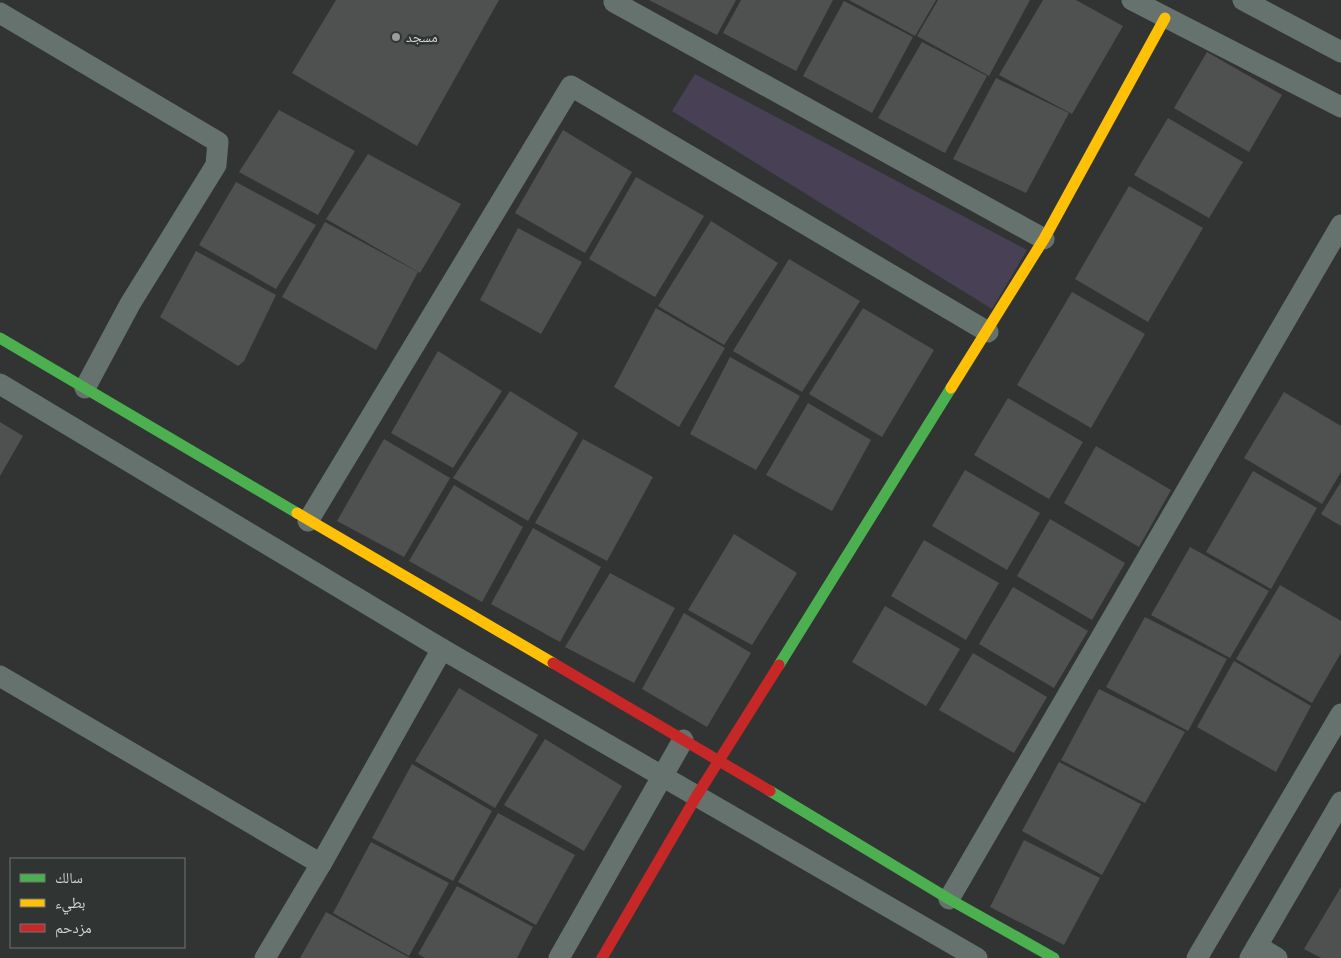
<svg xmlns="http://www.w3.org/2000/svg" width="1341" height="958" font-family="'Nunito Sans','Noto Naskh Arabic',sans-serif">
	<rect width="100%" height="100%" fill="#313433"/>
	<polygon fill="#484054" points="695,74 1027,250 992,309 672,111"/>
	<g fill="#4f5150">
		<polygon points="336,0 499,0 417,146 292,73"/>
		<polygon points="649,0 736,0 717,35"/>
		<polygon points="741,0 833,0 796,71 723,33"/>
		<polygon points="849,0 936,0 915,36"/>
		<polygon points="938,0 1030,0 989,76 917,36"/>
		<polygon points="1043,0 1076,0 1123,26 1072,114 999,75"/>
		<polygon points="844,1 913,37 872,113 803,76"/>
		<polygon points="922,42 987,76 945,153 878,118"/>
		<polygon points="1207,52 1282,95 1249,152 1174,108"/>
		<polygon points="996,78 1069,113 1026,193 953,159"/>
		<polygon points="279,110 355,151 318,215 239,172"/>
		<polygon points="1168,118 1243,162 1209,218 1134,175"/>
		<polygon points="563,130 632,172 585,253 515,213"/>
		<polygon points="368,154 461,204 420,273 326,219"/>
		<polygon points="636,177 704,216 655,297 589,259"/>
		<polygon points="236,182 316,225 276,289 199,245"/>
		<polygon points="1129,186 1203,228 1148,322 1075,279"/>
		<polygon points="711,221 778,263 724,345 658,306"/>
		<polygon points="325,222 418,272 376,350 282,297"/>
		<polygon points="518,228 582,262 541,334 480,300"/>
		<polygon points="196,251 276,295 244,361 238,366 160,317"/>
		<polygon points="789,259 860,301 802,392 733,351"/>
		<polygon points="1072,292 1145,334 1091,428 1017,385"/>
		<polygon points="656,308 725,348 679,427 614,387"/>
		<polygon points="863,308 934,350 882,437 809,394"/>
		<polygon points="438,351 502,391 453,468 391,433"/>
		<polygon points="730,357 800,396 756,470 690,434"/>
		<polygon points="510,391 578,433 528,521 453,478"/>
		<polygon points="1284,392 1341,426 1341,472 1322,504 1244,458"/>
		<polygon points="1008,398 1083,442 1049,499 974,455"/>
		<polygon points="808,403 871,440 832,511 766,475"/>
		<polygon points="0,422 23,436 0,476"/>
		<polygon points="384,439 450,478 404,557 337,521"/>
		<polygon points="583,439 653,477 607,561 535,523"/>
		<polygon points="1096,446 1171,490 1139,547 1064,503"/>
		<polygon points="965,470 1040,513 1007,570 932,526"/>
		<polygon points="1253,471 1317,508 1271,589 1206,552"/>
		<polygon points="1341,482 1341,526 1321,514"/>
		<polygon points="454,485 523,527 482,602 409,561"/>
		<polygon points="1050,519 1125,563 1092,620 1017,576"/>
		<polygon points="533,528 601,567 560,642 491,604"/>
		<polygon points="734,534 797,573 752,645 688,610"/>
		<polygon points="924,540 999,583 966,640 891,596"/>
		<polygon points="1190,547 1269,591 1230,658 1151,615"/>
		<polygon points="610,573 675,608 634,683 565,647"/>
		<polygon points="1280,585 1341,621 1341,653 1312,703 1236,659"/>
		<polygon points="1013,587 1088,631 1054,688 979,644"/>
		<polygon points="885,606 960,649 926,706 852,662"/>
		<polygon points="684,613 751,653 707,727 642,689"/>
		<polygon points="1145,617 1227,659 1188,731 1106,687"/>
		<polygon points="973,653 1047,697 1014,753 939,710"/>
		<polygon points="1234,661 1311,706 1276,772 1197,727"/>
		<polygon points="459,688 538,735 495,808 415,761"/>
		<polygon points="1099,689 1185,732 1145,803 1061,760"/>
		<polygon points="545,739 622,786 584,851 504,805"/>
		<polygon points="1059,762 1141,804 1102,875 1022,831"/>
		<polygon points="412,764 492,811 453,881 372,838"/>
		<polygon points="498,813 575,855 536,925 458,882"/>
		<polygon points="1024,840 1100,878 1064,945 990,907"/>
		<polygon points="371,842 449,883 409,956 333,913"/>
		<polygon points="457,886 533,927 517,958 425,958 418,954"/>
		<polygon points="1341,887 1341,958 1321,958 1304,949"/>
		<polygon points="326,912 410,958 300,958"/>
	</g>
	<g fill="none" stroke-linecap="round" stroke-linejoin="round">
		<g stroke="#66726e" stroke-width="21">
			<polyline points="615,0 614,2 1044,239"/>
			<polyline points="1132,0 1341,107"/>
			<polyline points="1243,0 1341,52"/>
			<polyline points="0,13 218,142 216,165 130,304 85,388"/>
			<polyline points="0,384 442,649 977,958"/>
			<polyline points="308,521 571,86 988,332"/>
			<polyline points="0,676 321,864"/>
			<polyline points="949,899 1341,225"/>
			<polyline points="1257,946 1341,802"/>
			<polyline points="265,958 321,864 442,649"/>
			<polyline points="559,958 683,740"/>
			<polyline points="1197,958 1341,714"/>
			<polyline points="1250,958 1257,946 1277,958"/>
		</g>
		<g stroke="#4caf50" stroke-width="11">
			<polyline points="0,338 297,513"/>
			<polyline points="779,665 951,388"/>
			<polyline points="770,791 949,899 1054,958"/>
		</g>
		<g stroke="#ffc107" stroke-width="11">
			<polyline points="951,388 1044,239 1165,18"/>
			<polyline points="297,513 553,663"/>
		</g>
		<g stroke="#c62828" stroke-width="11">
			<polyline points="553,663 770,791"/>
			<polyline points="602,958 696,797 779,665"/>
		</g>
	</g>
	<circle fill="#9a9d9c" stroke="#303533" stroke-width="2" cx="396" cy="37" r="5"/>
	<g text-anchor="middle" stroke-width="5" stroke-linejoin="round" paint-order="stroke">
		<g font-size="14" fill="#d2d5d4" stroke="#303533" text-anchor="start">
			<text x="406" y="42">مسجد</text>
		</g>
	</g>
	<rect x="10" y="858" width="175" height="90" fill="#303533" stroke="#717573"/>
	<rect x="20" y="874" width="25" height="8" fill="#4caf50" stroke="#717573"/>
	<text x="55" y="883" font-size="15" fill="#d2d5d4">سالك</text>
	<rect x="20" y="899" width="25" height="8" fill="#ffc107" stroke="#717573"/>
	<text x="55" y="908" font-size="15" fill="#d2d5d4">بطيء</text>
	<rect x="20" y="924" width="25" height="8" fill="#c62828" stroke="#717573"/>
	<text x="55" y="933" font-size="15" fill="#d2d5d4">مزدحم</text>
</svg>
